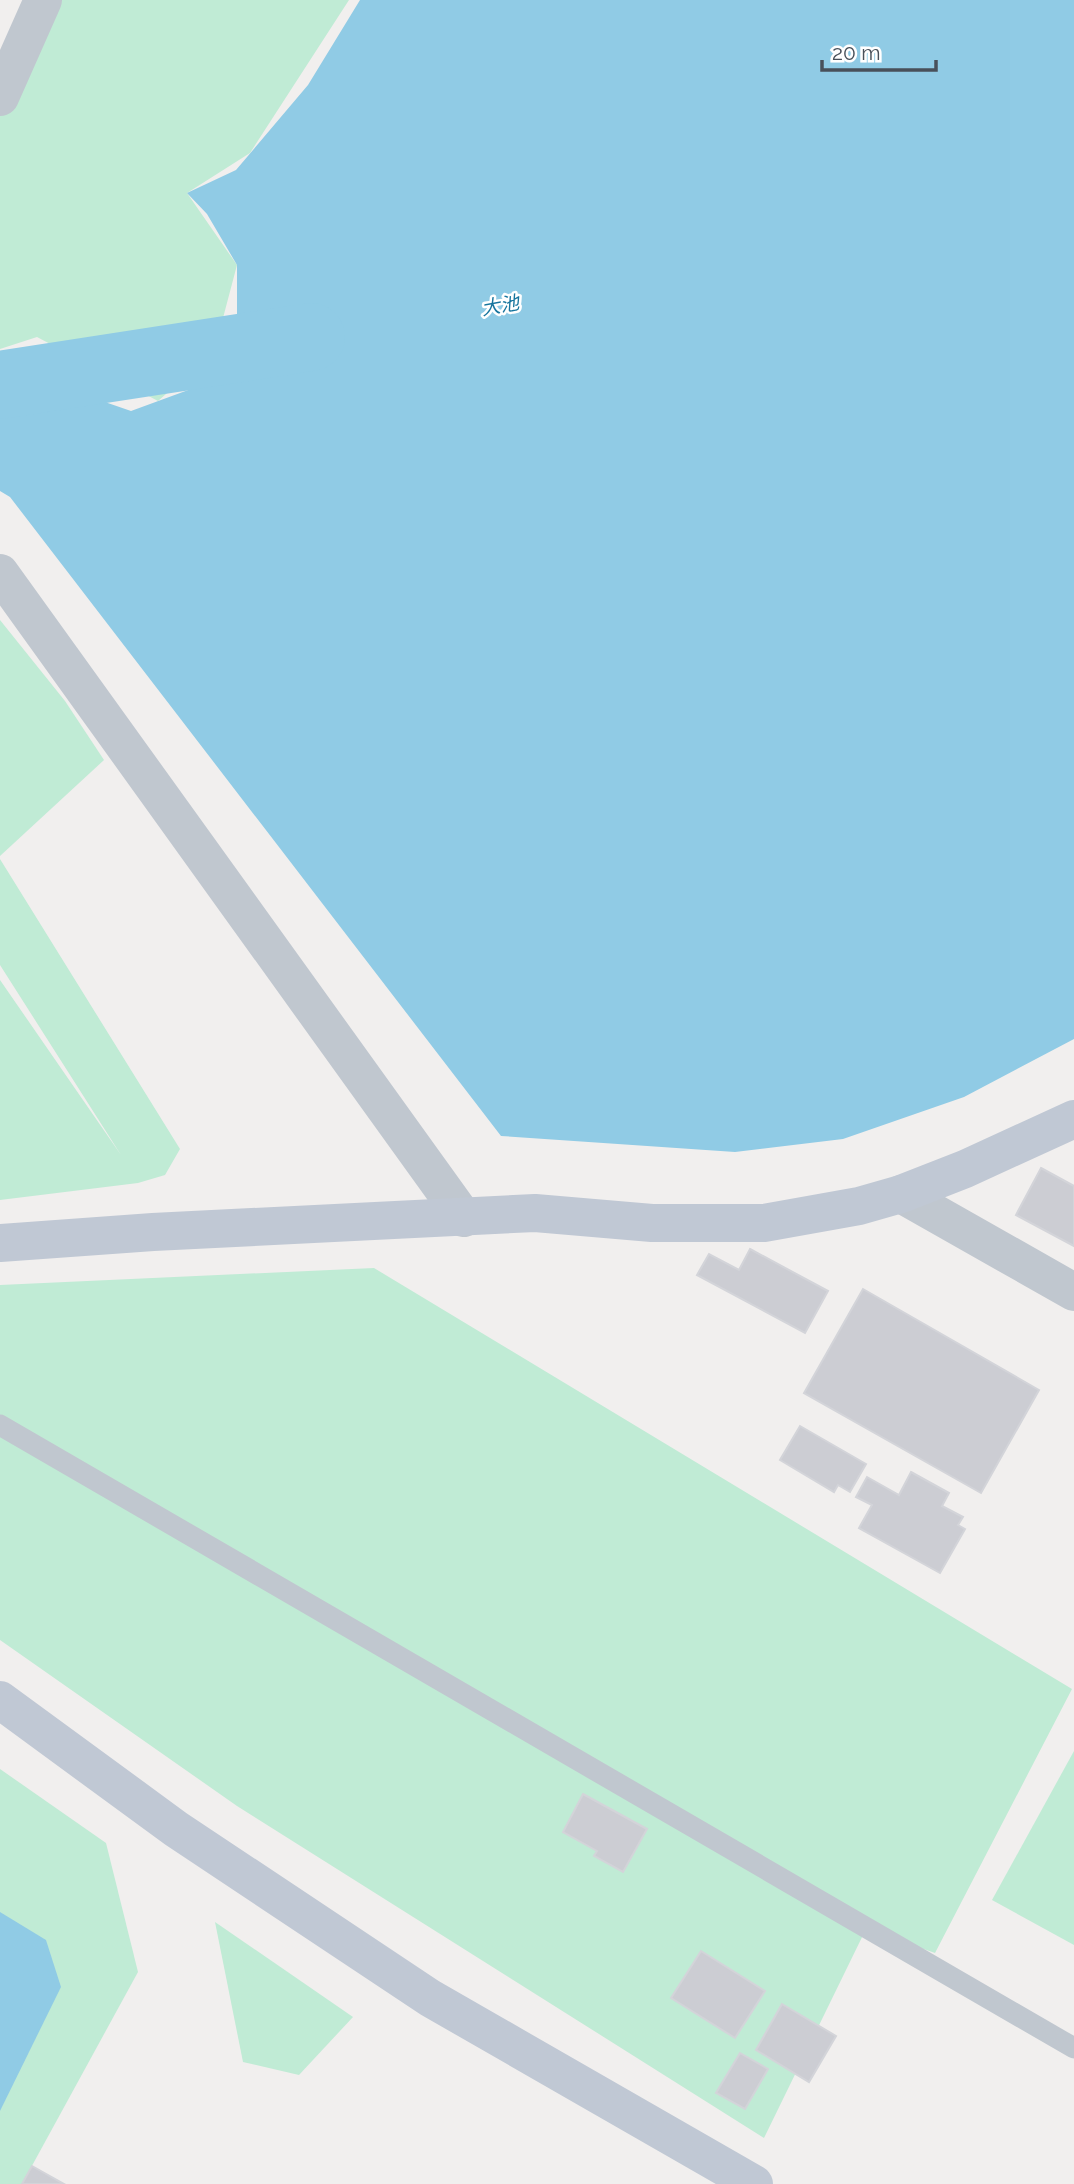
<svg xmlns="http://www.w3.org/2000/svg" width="1074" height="2184" font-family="Raleway,'Noto Sans JP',sans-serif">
	<rect width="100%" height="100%" fill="#f1efee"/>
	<g fill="#c0ebd5">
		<polygon points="54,0 349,0 250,153 187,193 237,265 214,352 158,401 37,337 0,349 0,115"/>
		<polygon points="0,620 65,701 104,760 0,856"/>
		<polygon points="0,859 180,1149 165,1175 138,1183 0,1200 0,980 121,1155 0,965"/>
		<polygon points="374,1268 1072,1689 935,1953 866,1929 764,2138 237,1806 0,1640 0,1285"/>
		<polygon points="1074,1751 1074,1945 992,1900"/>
		<polygon points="0,1769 106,1843 138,1972 22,2184 0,2184"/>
		<polygon points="215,1922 353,2017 299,2075 243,2062"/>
	</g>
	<g fill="#90cbe5">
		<polygon points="360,0 1074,0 1074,1039 964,1097 843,1139 735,1152 501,1136 10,497 0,491 0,352 11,350 70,390 131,411 191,389 237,327 237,265 207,214 187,193 236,170 308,85"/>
		<polygon points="0,1912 46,1940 61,1987 0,2111"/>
	</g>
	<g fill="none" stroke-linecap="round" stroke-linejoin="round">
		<polyline stroke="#90cbe5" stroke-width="68" points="0,385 311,337"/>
	</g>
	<g fill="#cccdd3" stroke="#d3d4d9" stroke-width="2">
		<polygon points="1041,1168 1074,1186 1074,1246 1016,1215"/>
		<polygon points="750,1249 828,1291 805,1333 697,1275 709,1254 739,1270"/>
		<polygon points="863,1289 1039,1390 981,1493 804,1393"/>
		<polygon points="800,1426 866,1464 850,1492 838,1485 834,1492 780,1460"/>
		<polygon points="911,1472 949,1493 942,1506 963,1517 958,1525 965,1529 940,1573 859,1528 872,1505 856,1497 867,1477 899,1495"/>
		<polygon points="583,1794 647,1829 623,1872 594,1856 597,1851 563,1832"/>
		<polygon points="701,1951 765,1991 735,2038 671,1998"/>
		<polygon points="782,2004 836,2036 809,2082 756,2050"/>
		<polygon points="740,2053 768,2069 745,2109 716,2093"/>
		<polygon points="32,2166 64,2184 22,2184"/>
	</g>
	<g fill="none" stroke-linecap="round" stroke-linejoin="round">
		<polyline stroke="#c0c7cf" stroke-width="21" points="0,1425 1074,2048"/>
		<g stroke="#c0c7cf" stroke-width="38">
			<polyline points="0,97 43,0"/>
			<polyline points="0,573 464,1218"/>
			<polyline points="901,1194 1074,1292"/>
		</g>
		<g stroke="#c0c8d4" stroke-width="38">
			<polyline points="0,1243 153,1232 535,1213 652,1223 764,1223 859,1206 901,1194 965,1169 1074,1119"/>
			<polyline points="0,1700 176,1829 430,1998 754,2184"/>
		</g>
	</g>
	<g text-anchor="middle" stroke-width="5" stroke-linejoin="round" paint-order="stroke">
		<g font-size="19" font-style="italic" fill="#17759e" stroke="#fff">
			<text transform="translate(500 305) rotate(-10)" y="7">大池</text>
		</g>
	</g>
	<path d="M822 60v10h114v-10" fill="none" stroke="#48505a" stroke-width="3.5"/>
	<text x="832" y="60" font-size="21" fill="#48505a" stroke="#ffffff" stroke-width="5" paint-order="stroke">20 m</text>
</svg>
